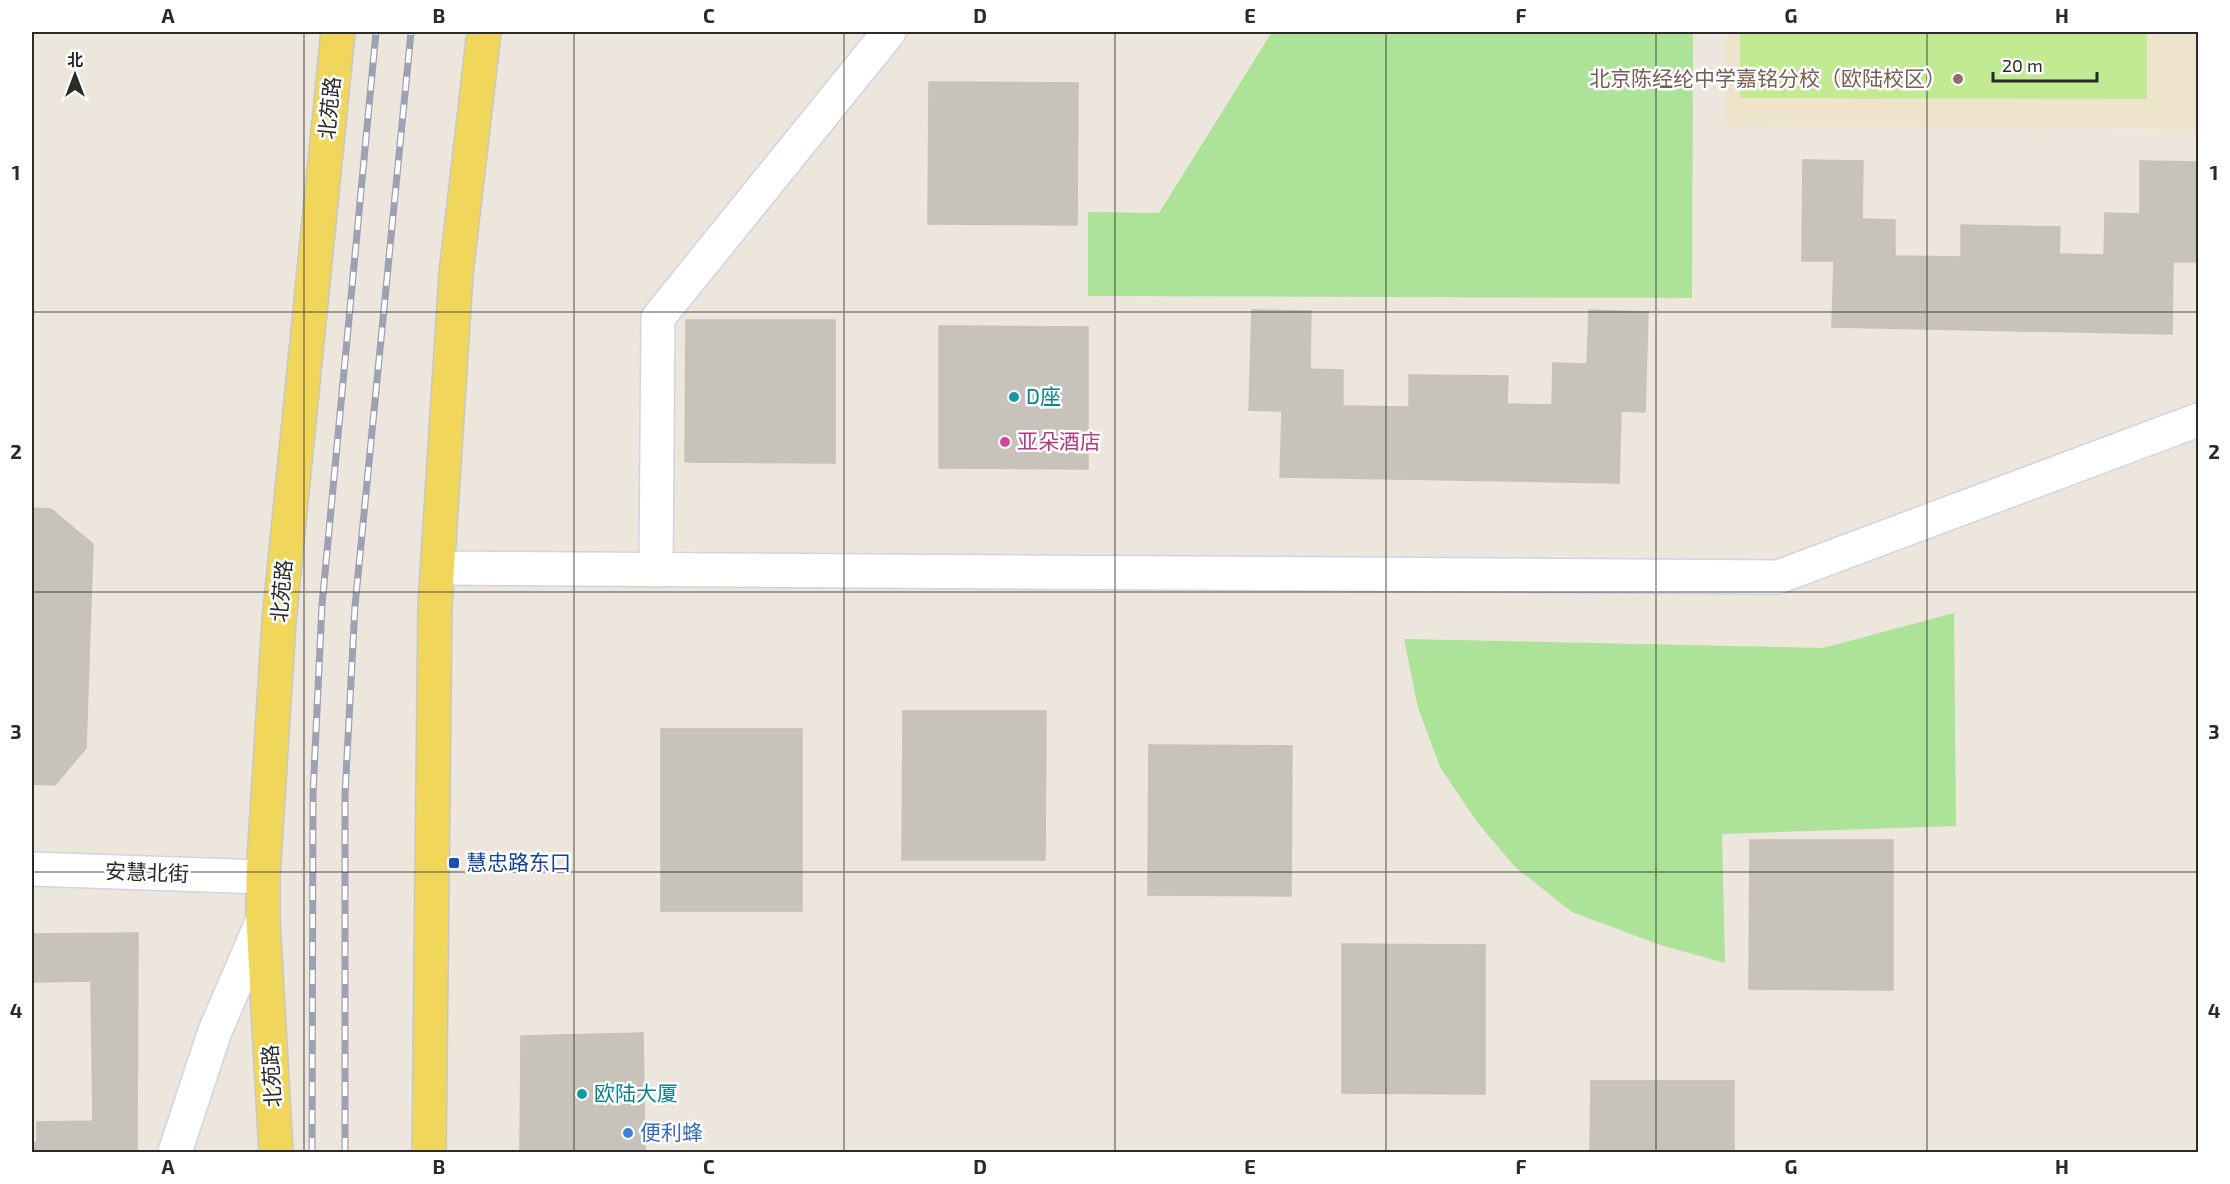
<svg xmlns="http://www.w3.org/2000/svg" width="2230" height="1184" font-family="'Exo 2','Noto Sans SC',sans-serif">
	<rect width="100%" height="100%" fill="#ece6dc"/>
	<polygon fill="#eee4cb" points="1726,32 2198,32 2198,137 2189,130 1726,126"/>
	<g fill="#ade398">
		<polygon points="1272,32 1693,32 1692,298 1088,296 1088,212 1159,213"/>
		<polygon points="1954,613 1956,826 1722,834 1725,963 1660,945 1572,912 1515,867 1477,822 1440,767 1418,708 1404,639 1823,648"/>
	</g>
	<polygon fill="#c1ea93" points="1740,32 2147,32 2147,99 1740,98"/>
	<g fill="#c7c3bb" stroke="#c7c2b5" stroke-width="1.5">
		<polygon points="929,82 1078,83 1077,225 928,224"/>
		<polygon points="1803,160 1863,161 1862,219 1895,220 1895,256 1961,257 1961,225 2060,227 2059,254 2104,255 2105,213 2140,214 2140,161 2198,162 2198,262 2173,262 2172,334 1832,327 1834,261 1802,261"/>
		<polygon points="1252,310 1311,311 1310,369 1343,370 1343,406 1409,407 1409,375 1508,376 1507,404 1552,405 1553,363 1587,364 1589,310 1648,312 1645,412 1621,411 1619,483 1280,477 1282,411 1249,410"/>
		<polygon points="686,320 835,320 835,463 685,462"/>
		<polygon points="939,326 1088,327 1088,469 939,468"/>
		<polygon points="32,508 51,509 93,544 86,748 55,785 32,784"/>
		<polygon points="903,711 1046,711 1045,860 902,860"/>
		<rect x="661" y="729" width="141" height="182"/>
		<polygon points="1149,745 1292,746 1291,896 1148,895"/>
		<polygon points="1750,840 1893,840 1893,990 1749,989"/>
		<polygon points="138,933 137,1152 32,1152 32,1143 37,1143 37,1122 93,1121 91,981 32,982 32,934"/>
		<polygon points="1342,944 1485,945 1485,1094 1342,1093"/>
		<polygon points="643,1033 645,1152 520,1152 521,1036"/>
		<polygon points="1591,1081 1734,1081 1734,1152 1590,1152"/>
	</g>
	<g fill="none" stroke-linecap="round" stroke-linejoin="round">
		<defs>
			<g id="street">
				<polyline points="656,570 658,318 889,32"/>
				<polyline points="32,869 263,877"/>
			</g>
			<g id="secondary">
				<polyline points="438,568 1778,577 2198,420"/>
				<polyline points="175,1152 215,1031 263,920"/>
			</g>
			<g id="primary">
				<polyline points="276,1152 263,920 263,877 279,621 338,32"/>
				<polyline points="429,1152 435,605 456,274 484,32"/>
			</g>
		</defs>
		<use href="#street" stroke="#d1d3e3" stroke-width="36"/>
		<use href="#secondary" stroke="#d1d3e3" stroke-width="36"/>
		<use href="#primary" stroke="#c8c8c8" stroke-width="36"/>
		<use href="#street" stroke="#fff" stroke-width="33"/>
		<use href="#secondary" stroke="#fff" stroke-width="33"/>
		<use href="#primary" stroke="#f1d65c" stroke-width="33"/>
		<defs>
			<g id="rail">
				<polyline points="312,1152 313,794 322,605 376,32"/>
				<polyline points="345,1152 345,795 355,606 411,32"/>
			</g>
		</defs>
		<use href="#rail" stroke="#9ea0b4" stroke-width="7"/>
		<use href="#rail" stroke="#fff" stroke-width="4.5" stroke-dasharray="14" stroke-linecap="butt"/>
	</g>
	<path fill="none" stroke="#2a2a2a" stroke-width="1.5" stroke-opacity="0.55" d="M 304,32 L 304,1152M 574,32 L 574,1152M 844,32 L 844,1152M 1115,32 L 1115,1152M 1386,32 L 1386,1152M 1656,32 L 1656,1152M 1927,32 L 1927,1152M 32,312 L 2198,312M 32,592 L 2198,592M 32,872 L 2198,872"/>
	<circle fill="#8d6e63" stroke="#fff" stroke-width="2" cx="1958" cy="79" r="6"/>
	<g fill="#0f9aa8" stroke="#fff" stroke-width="2">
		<circle cx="1014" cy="397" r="6"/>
		<circle cx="582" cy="1094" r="6"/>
	</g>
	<circle fill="#d1479c" stroke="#fff" stroke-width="2" cx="1005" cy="442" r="6"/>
	<rect fill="#1a4fb4" stroke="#fff" stroke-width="2" x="448" y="857" width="12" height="12" rx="3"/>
	<circle fill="#3f7fe0" stroke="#fff" stroke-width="2" cx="628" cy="1133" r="6"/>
	<g text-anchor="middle" stroke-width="5" stroke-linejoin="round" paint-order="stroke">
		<g font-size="21" fill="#785e54" stroke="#fff" text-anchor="end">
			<text x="1946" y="86">北京陈经纶中学嘉铭分校（欧陆校区）</text>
		</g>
		<g font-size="21" fill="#2a2a2a" stroke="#fff">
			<text transform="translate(330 108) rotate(-84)" y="7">北苑路</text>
			<text transform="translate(282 591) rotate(-85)" y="7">北苑路</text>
			<text transform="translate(147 873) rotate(2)" y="7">安慧北街</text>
			<text transform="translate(272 1076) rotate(-93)" y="7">北苑路</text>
		</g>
		<g font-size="21" fill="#0d838f" stroke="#fff" text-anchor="start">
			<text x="1026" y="404">D座</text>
			<text x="594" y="1101">欧陆大厦</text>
		</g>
		<g font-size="21" fill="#b23c85" stroke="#fff" text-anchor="start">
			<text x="1017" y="449">亚朵酒店</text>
		</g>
		<g font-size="21" fill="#164399" stroke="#fff" text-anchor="start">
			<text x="466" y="870">慧忠路东口</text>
		</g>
		<g font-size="21" fill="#366cbe" stroke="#fff" text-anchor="start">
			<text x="640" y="1140">便利蜂</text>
		</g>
	</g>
	<rect width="2230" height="1184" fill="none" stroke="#ffffff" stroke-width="66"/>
	<g transform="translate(75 75)" stroke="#ffffff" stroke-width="4.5" paint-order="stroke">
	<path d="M0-4.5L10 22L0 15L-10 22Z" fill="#2a2a2a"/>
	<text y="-9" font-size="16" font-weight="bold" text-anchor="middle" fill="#2a2a2a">北</text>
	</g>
	<path d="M1993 72v9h104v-9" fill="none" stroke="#2a2a2a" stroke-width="3"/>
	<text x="2002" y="72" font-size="18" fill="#2a2a2a" stroke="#ffffff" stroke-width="4.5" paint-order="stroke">20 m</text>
	<rect x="33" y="33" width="2164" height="1118" fill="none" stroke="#2a2a2a" stroke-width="2"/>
	<g font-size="20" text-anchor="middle" font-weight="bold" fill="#2a2a2a">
		<text x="168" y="23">A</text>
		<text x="439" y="23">B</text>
		<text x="709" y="23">C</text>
		<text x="980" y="23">D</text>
		<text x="1250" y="23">E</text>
		<text x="1521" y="23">F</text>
		<text x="1791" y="23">G</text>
		<text x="2062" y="23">H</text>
		<text x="16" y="180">1</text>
		<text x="2214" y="180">1</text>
		<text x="16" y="459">2</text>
		<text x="2214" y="459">2</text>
		<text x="16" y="739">3</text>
		<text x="2214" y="739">3</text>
		<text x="16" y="1018">4</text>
		<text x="2214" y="1018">4</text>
		<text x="168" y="1174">A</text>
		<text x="439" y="1174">B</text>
		<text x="709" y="1174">C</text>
		<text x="980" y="1174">D</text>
		<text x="1250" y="1174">E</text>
		<text x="1521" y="1174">F</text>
		<text x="1791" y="1174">G</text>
		<text x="2062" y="1174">H</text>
	</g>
</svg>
